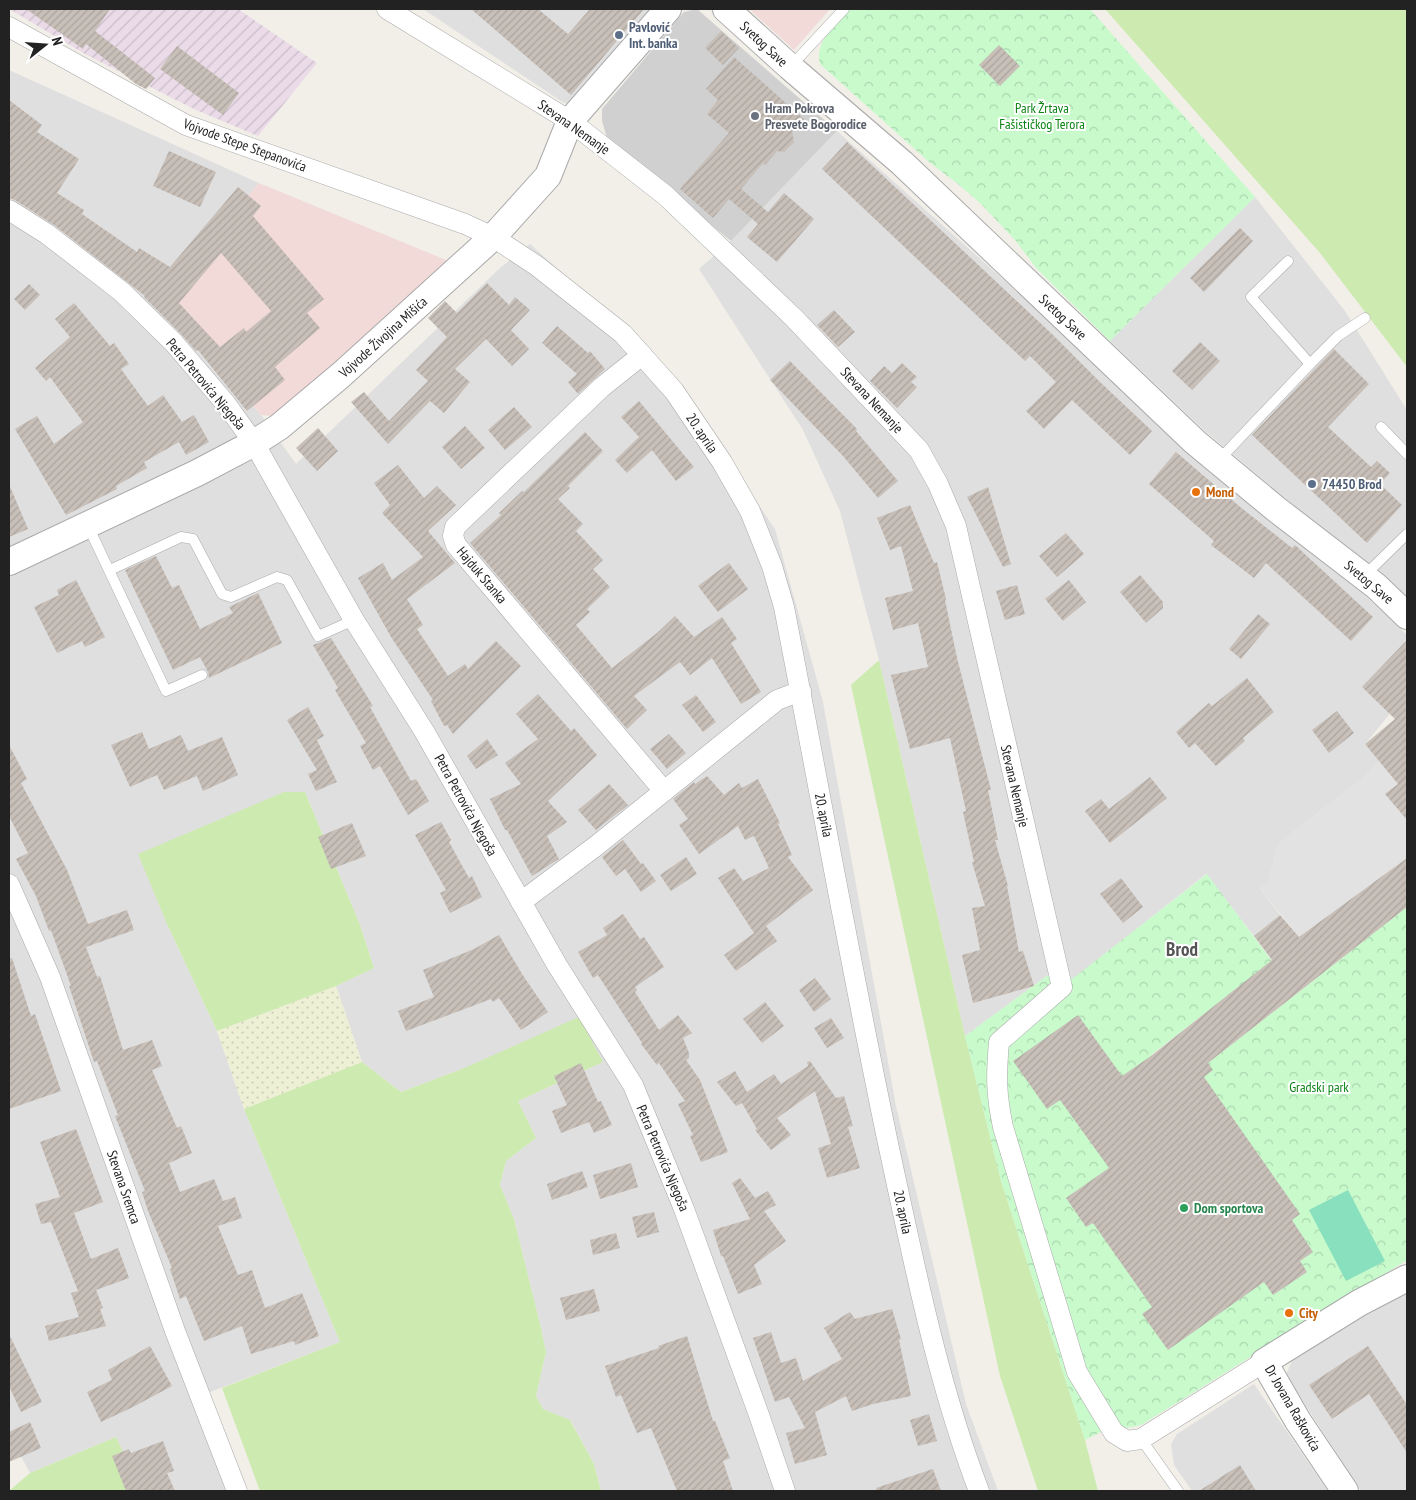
<svg xmlns="http://www.w3.org/2000/svg" width="1416" height="1500" font-family="'PT Sans Narrow',sans-serif">
	<defs>
		<pattern id="industrial-furrows" width="10" height="10" patternUnits="userSpaceOnUse" patternTransform="scale(1.25)"><rect width="10" height="10" fill="#ebdbe8"/><path d="M-1 1l2-2M0 10L10 0M9 11l2-2" fill="none" stroke="#c9bcc7"/></pattern>
		<pattern id="farmland-dots" width="8" height="8" patternUnits="userSpaceOnUse" patternTransform="scale(1.25)"><rect width="8" height="8" fill="#eef0d5"/><path d="M2 2h.1M6 6h.1" fill="none" stroke="#ccceb7" stroke-width="1.8" stroke-linecap="round"/></pattern>
		<pattern id="park-crowns" width="20" height="18" patternUnits="userSpaceOnUse" patternTransform="scale(1.25)"><rect width="20" height="18" fill="#c8facc"/><path d="M2 6a3 3 0 1 1 6 0M12 15a3 3 0 1 1 6 0" fill="none" stroke="#acd6af"/></pattern>
		<pattern id="building-hatch" width="6" height="6" patternUnits="userSpaceOnUse" patternTransform="scale(1.25)"><rect width="6" height="6" fill="#c7bfb8"/><path d="M-1 1l2-2M0 6l6-6M5 7l2-2" fill="none" stroke="#aba49e"/></pattern>
	</defs>
	<rect width="100%" height="100%" fill="#f2efe9"/>
	<g fill="#e0dfdf">
		<polygon points="423,9 652,9 572,104 564,103"/>
		<polygon points="9,70 259,183 202,250 167,309 261,415 296,464 500,268 530,244 665,366 775,529 823,702 896,1106 966,1404 998,1491 601,1491 594,1464 571,1421 543,1409 536,1396 546,1352 540,1324 514,1219 500,1185 506,1161 536,1138 518,1101 603,1062 462,1069 401,1092 362,1062 336,986 374,968 360,925 305,792 284,792 167,924 217,1031 244,1109 340,1342 205,1394 242,1491 141,1491 116,1437 30,1473 9,1434"/>
		<polygon points="837,131 1078,346 1185,449 1356,587 1407,635 1407,698 1393,710 1365,744 1380,761 1364,777 1279,843 1276,850 1269,881 1260,889 1280,915 1254,936 1206,874 1072,980 1063,964 965,1036 879,660 840,511 803,430 699,269 731,241"/>
		<polygon points="1255,197 1345,311 1407,410 1407,600 1205,431 1110,341"/>
		<polygon points="1407,1292 1407,1491 1361,1491 1286,1375 1294,1356"/>
		<polygon points="1254,1384 1328,1491 1192,1491 1174,1465 1171,1444 1177,1434"/>
	</g>
	<g fill="#f2dad9">
		<polygon points="749,9 830,9 794,50"/>
		<polygon points="259,183 446,260 448,266 288,409 272,416 261,415 167,309 202,250"/>
	</g>
	<polygon fill="url(#industrial-furrows)" points="9,9 238,9 317,63 258,136 194,109 85,54"/>
	<polygon fill="#d0d0d0" points="697,9 837,131 731,241 608,141 602,121 602,109 684,12"/>
	<polygon fill="url(#farmland-dots)" points="336,986 362,1062 244,1109 217,1031"/>
	<g fill="#cdebb0">
		<polygon points="1105,9 1407,9 1407,367 1320,253"/>
		<polygon points="879,660 965,1036 1001,1181 1085,1440 1098,1491 1038,1491 1000,1376 851,685"/>
		<polygon points="284,792 305,792 360,925 374,968 336,986 217,1031 167,924 138,854"/>
		<polygon points="579,1017 603,1062 518,1101 536,1138 506,1161 500,1185 514,1219 540,1324 546,1352 536,1396 543,1409 570,1420 594,1464 601,1491 260,1491 222,1388 340,1342 244,1109 362,1062 401,1092 462,1069"/>
		<polygon points="116,1437 141,1491 9,1491 30,1473"/>
	</g>
	<g fill="url(#park-crowns)">
		<path d="M 850,9 L 1090,9 L 1255,197 L 1110,341 L 1037,269 L 1015,240 L 980,203 L 958,184 L 929,162 L 820,64 C 814,42 836,24 850,9 Z"/>
		<polygon points="1207,874 1272,961 1151,1055 1173,1087 1208,1063 1407,907 1407,1260 1141,1425 1127,1428 1117,1424 1085,1440 1001,1181 965,1036 1063,964 1072,979"/>
	</g>
	<polygon fill="#88e0be" points="1348,1190 1385,1261 1346,1281 1309,1210"/>
	<polygon fill="#e2e2e2" points="1380,761 1398,784 1386,794 1400,812 1407,805 1407,858 1299,937 1260,889 1269,881 1276,850 1279,843 1364,777"/>
	<g fill="url(#building-hatch)" fill-rule="evenodd">
		<polygon points="26,9 110,9 95,31 155,78 146,89 136,84 86,44 83,49"/>
		<polygon points="471,9 538,9 568,34 590,9 644,9 571,95"/>
		<polygon points="721,31 739,48 723,65 705,48"/>
		<polygon points="999,45 1020,66 1000,86 979,65"/>
		<polygon points="177,46 239,93 223,115 160,69"/>
		<polygon points="734,57 804,119 792,132 794,142 784,152 777,151 765,165 763,163 741,189 768,212 784,193 814,219 777,262 747,237 758,224 729,199 713,218 680,189 729,133 707,114 718,100 706,89"/>
		<path d="M 9,100 L 42,125 L 37,132 L 79,159 L 57,193 L 84,210 L 82,214 L 137,252 L 139,248 L 170,267 L 238,187 L 261,206 L 253,216 L 324,299 L 307,313 L 320,328 L 275,367 L 285,380 L 247,411 L 198,350 L 196,351 L 182,335 L 144,297 L 145,296 L 54,225 L 15,200 L 9,198 ZM 221,253 L 271,311 L 246,332 L 244,328 L 220,347 L 179,303 Z"/>
		<polygon points="847,142 1053,335 1100,382 1152,431 1130,455 1072,400 1044,429 1026,411 1056,382 1030,356 1025,361 822,169"/>
		<polygon points="169,151 216,172 200,207 153,186"/>
		<polygon points="1240,228 1253,241 1204,292 1190,278"/>
		<polygon points="487,283 509,305 515,297 530,310 511,330 529,349 512,366 486,339 455,369 470,382 444,413 430,401 388,444 351,402 364,392 389,421 428,381 416,370 447,337 428,318 445,301 457,313"/>
		<polygon points="29,284 40,295 25,310 14,299"/>
		<polygon points="74,303 110,346 114,343 129,364 121,369 148,406 163,395 182,422 194,415 209,442 186,455 179,442 144,462 147,468 116,486 117,489 66,515 15,429 37,416 54,444 83,422 50,377 46,381 35,368 70,337 55,319"/>
		<polygon points="834,310 855,332 838,347 817,325"/>
		<polygon points="557,326 588,353 590,351 605,369 578,394 568,382 577,374 542,343"/>
		<polygon points="1200,342 1220,361 1192,390 1172,371"/>
		<polygon points="1334,349 1369,384 1328,427 1371,467 1377,461 1390,473 1380,484 1402,505 1367,543 1252,435"/>
		<polygon points="790,361 857,429 856,431 898,481 878,498 843,456 770,380"/>
		<polygon points="902,363 917,377 911,382 917,387 897,408 870,381 884,366 892,373"/>
		<polygon points="639,401 694,467 676,481 652,450 627,473 615,460 639,437 621,417"/>
		<polygon points="514,407 532,427 505,450 488,430"/>
		<polygon points="465,426 485,448 461,469 442,447"/>
		<polygon points="318,428 338,451 317,471 296,448"/>
		<polygon points="585,432 603,451 568,486 570,488 558,499 583,524 576,531 603,560 593,569 610,587 587,609 590,612 576,625 612,668 657,633 675,616 694,637 722,617 737,639 731,643 761,692 741,704 712,658 690,675 680,662 634,696 647,710 627,729 470,543 501,515 499,513 522,491 524,492"/>
		<polygon points="1176,452 1239,506 1292,548 1295,545 1373,617 1351,641 1266,563 1254,578 1211,545 1214,541 1149,484"/>
		<polygon points="398,465 424,498 437,486 456,505 428,531 455,563 407,599 423,625 417,629 448,676 465,664 468,669 496,641 521,666 453,734 447,725 444,726 431,701 433,700 391,637 358,578 383,563 392,580 423,557 382,513 390,505 374,483"/>
		<polygon points="9,484 28,529 9,537"/>
		<polygon points="988,487 1011,564 1003,567 967,497"/>
		<polygon points="910,505 934,563 937,562 946,599 945,600 957,658 991,790 988,790 998,840 995,840 1008,886 1007,886 1019,952 1023,951 1034,986 973,1003 962,955 980,950 972,908 985,906 972,862 974,862 963,812 966,811 950,738 910,749 891,675 928,667 918,623 893,630 885,598 913,591 901,546 890,550 877,518"/>
		<polygon points="1066,533 1084,554 1057,577 1039,556"/>
		<polygon points="156,556 172,588 179,585 200,629 233,613 229,607 258,593 282,643 209,678 208,672 200,657 173,670 125,570"/>
		<polygon points="729,563 748,589 718,612 698,586"/>
		<polygon points="1140,575 1163,602 1163,608 1146,623 1120,592"/>
		<polygon points="76,580 105,637 85,647 82,641 57,653 34,607 59,595 57,590"/>
		<polygon points="1069,580 1086,602 1063,621 1045,599"/>
		<polygon points="1017,585 1025,614 1005,620 996,591"/>
		<polygon points="1258,614 1270,624 1241,659 1229,649"/>
		<polygon points="331,638 373,706 370,707 411,781 416,779 429,801 408,815 380,766 373,770 360,746 366,743 335,690 338,688 313,645"/>
		<polygon points="1407,640 1407,820 1385,794 1398,784 1365,744 1395,719 1362,687"/>
		<polygon points="1247,678 1274,712 1243,738 1245,741 1216,766 1195,743 1189,748 1176,732 1209,703 1212,706"/>
		<polygon points="538,694 571,731 574,728 597,755 548,801 567,822 547,836 559,859 532,876 507,830 505,830 490,799 521,784 505,763 538,739 516,714"/>
		<polygon points="696,695 716,722 703,732 682,705"/>
		<polygon points="308,707 324,736 317,740 337,782 316,791 308,774 317,770 287,720"/>
		<polygon points="1337,711 1354,733 1329,753 1312,730"/>
		<polygon points="142,732 149,749 181,735 188,751 222,737 238,775 203,791 197,776 164,790 157,775 130,787 111,745"/>
		<polygon points="669,734 686,753 667,769 650,749"/>
		<polygon points="487,739 498,755 476,769 467,756"/>
		<polygon points="9,745 27,779 21,783 67,870 88,924 127,910 134,930 86,947 97,977 100,976 123,1050 152,1040 162,1066 152,1070 177,1128 181,1126 192,1153 169,1163 180,1192 214,1179 223,1201 235,1197 242,1218 218,1226 238,1275 252,1270 265,1308 302,1293 319,1336 295,1345 294,1341 251,1354 242,1326 204,1341 186,1296 180,1299 170,1269 172,1268 148,1211 142,1192 145,1191 115,1116 118,1115 97,1061 94,1062 69,986 71,986 51,930 49,931 36,896 16,859 28,853 9,816"/>
		<polygon points="707,776 724,795 739,783 742,788 758,779 780,823 778,824 792,855 788,857 813,890 766,926 777,941 736,971 724,955 754,933 718,878 734,868 743,881 769,868 754,836 745,840 738,826 699,854 679,825 688,819 673,799 694,782 695,784"/>
		<polygon points="1150,777 1167,798 1110,843 1085,811 1101,799 1109,809"/>
		<polygon points="609,784 628,805 596,830 578,810"/>
		<polygon points="441,822 451,840 449,842 469,878 472,876 482,897 450,913 440,893 446,890 415,835"/>
		<polygon points="352,823 366,856 331,869 318,837"/>
		<polygon points="623,840 641,864 643,863 656,881 641,892 625,869 616,876 602,857"/>
		<polygon points="686,857 697,874 671,891 660,875"/>
		<polygon points="1407,858 1407,907 1208,1063 1213,1070 1204,1077 1300,1214 1292,1220 1313,1252 1300,1261 1307,1272 1273,1295 1264,1282 1168,1350 1142,1314 1152,1307 1093,1223 1086,1227 1066,1198 1109,1168 1060,1100 1047,1109 1013,1061 1078,1015 1122,1076 1151,1056 1272,960 1254,936 1280,915 1299,937"/>
		<polygon points="1121,878 1143,907 1123,923 1100,894"/>
		<polygon points="623,914 640,939 644,937 664,967 635,987 637,990 635,992 659,1030 678,1015 692,1033 683,1038 689,1053 689,1058 686,1060 700,1080 728,1152 701,1162 690,1136 693,1135 678,1104 685,1101 659,1063 657,1065 641,1044 642,1043 598,975 593,978 578,952 607,935 603,928"/>
		<polygon points="499,935 522,974 548,1012 521,1030 499,998 493,1002 491,999 406,1031 398,1011 434,997 423,970 474,949"/>
		<polygon points="12,958 31,1016 35,1014 61,1091 9,1109 9,959"/>
		<polygon points="815,978 831,999 814,1012 799,990"/>
		<polygon points="765,1002 784,1026 762,1043 743,1019"/>
		<polygon points="831,1018 844,1038 827,1048 814,1028"/>
		<polygon points="810,1061 836,1098 844,1096 853,1126 848,1127 860,1168 827,1178 818,1148 831,1144 815,1091 777,1118 791,1135 771,1150 755,1130 757,1129 742,1103 736,1106 717,1082 735,1071 747,1092 774,1074 781,1084 808,1066 807,1062"/>
		<polygon points="581,1063 598,1102 601,1101 612,1125 594,1133 589,1122 561,1133 552,1111 567,1105 554,1076"/>
		<polygon points="76,1129 103,1202 74,1213 91,1259 118,1248 129,1278 96,1290 103,1308 100,1309 106,1326 49,1341 45,1326 79,1317 71,1293 78,1291 51,1222 41,1224 35,1204 60,1197 40,1142"/>
		<polygon points="631,1163 638,1187 600,1199 593,1175"/>
		<polygon points="582,1171 588,1187 552,1200 547,1184"/>
		<polygon points="740,1178 755,1198 768,1191 776,1205 764,1211 786,1241 754,1265 762,1284 738,1294 723,1256 721,1256 713,1230 750,1219 732,1183"/>
		<polygon points="654,1212 659,1232 637,1238 632,1217"/>
		<polygon points="616,1233 620,1248 593,1255 590,1240"/>
		<polygon points="594,1289 600,1311 566,1320 560,1298"/>
		<polygon points="892,1309 901,1339 899,1340 911,1396 873,1404 852,1411 846,1396 815,1412 827,1455 795,1464 786,1433 805,1428 789,1397 775,1402 753,1338 771,1332 781,1363 796,1358 803,1381 842,1359 824,1328 850,1312 855,1319"/>
		<polygon points="9,1334 42,1402 21,1412 9,1386"/>
		<polygon points="687,1336 713,1421 715,1421 730,1458 723,1461 733,1491 677,1491 651,1428 637,1433 621,1395 616,1397 605,1366 659,1348 658,1346"/>
		<polygon points="150,1346 172,1386 133,1407 101,1422 87,1392 112,1380 108,1370"/>
		<polygon points="1368,1346 1407,1405 1407,1453 1369,1394 1332,1419 1309,1385"/>
		<polygon points="929,1414 937,1441 918,1446 910,1420"/>
		<polygon points="30,1422 41,1448 9,1462 9,1432"/>
		<polygon points="163,1441 174,1471 167,1473 175,1491 126,1491 112,1456 129,1449 131,1453"/>
		<polygon points="1240,1465 1256,1491 1199,1491"/>
		<polygon points="933,1469 941,1491 877,1491 876,1488"/>
	</g>
	<g fill="none" stroke-linecap="round" stroke-linejoin="round">
		<defs>
			<g id="service">
				<polyline points="790,67 844,9"/>
				<polyline points="1310,364 1338,336 1365,318"/>
				<polyline points="1381,427 1407,454"/>
				<polyline points="1218,461 1310,364 1251,297 1288,261"/>
				<polyline points="88,526 166,691 202,675"/>
				<polyline points="110,570 181,537 193,539 222,594 231,597 277,577 287,580 318,636 354,620"/>
				<polyline points="1364,576 1407,534"/>
				<polyline points="1141,1439 1178,1491"/>
			</g>
			<g id="minor">
				<path d="M 387,9 L 570,121 L 665,195 L 794,318 L 919,450 L 938,484 L 956,526 L 1062,987 L 999,1042 C 996,1076 996,1094 1003,1127 L 1077,1372 L 1114,1433 L 1127,1441 L 1141,1439 L 1264,1362"/>
				<path d="M 9,27 L 186,125 L 465,224 L 493,237 L 537,266 L 623,334 L 674,391 L 722,462 L 750,511 L 772,566 L 784,607 C 819,787 851,968 889,1148 C 914,1263 937,1381 979,1491"/>
				<polyline points="9,210 47,234 122,292 174,343 226,404 254,443 354,620 424,731 557,965 633,1085 684,1209 759,1415 785,1491"/>
				<polyline points="642,355 602,387 455,527 453,536 456,545 664,791"/>
				<polyline points="9,884 50,977 175,1331 237,1491"/>
				<polyline points="521,902 596,846 777,700 801,691"/>
			</g>
			<g id="tertiary">
				<polyline points="726,9 790,67 902,163 1195,442 1276,509 1376,586 1407,616"/>
				<polyline points="9,562 197,473 254,443 279,427 341,375 493,237 548,176 570,121 668,9"/>
				<polyline points="1345,1491 1298,1421 1264,1362 1359,1303 1407,1278"/>
			</g>
		</defs>
		<use href="#service" stroke="#a9a9a9" stroke-width="11"/>
		<use href="#minor" stroke="#a9a9a9" stroke-width="21"/>
		<use href="#tertiary" stroke="#a9a9a9" stroke-width="28"/>
		<use href="#service" stroke="#fff" stroke-width="10"/>
		<use href="#minor" stroke="#fff" stroke-width="20"/>
		<use href="#tertiary" stroke="#fff" stroke-width="26"/>
	</g>
	<g fill="#5c6f8a" stroke="#fff" stroke-width="2">
		<circle cx="619" cy="35" r="5"/>
		<circle cx="1312" cy="484" r="5"/>
	</g>
	<circle fill="#6b7280" stroke="#fff" stroke-width="2" cx="755" cy="116" r="5"/>
	<g fill="#e8710a" stroke="#fff" stroke-width="2">
		<circle cx="1196" cy="492" r="5"/>
		<circle cx="1289" cy="1313" r="5"/>
	</g>
	<circle fill="#2e9e5b" stroke="#fff" stroke-width="2" cx="1184" cy="1208" r="5"/>
	<g text-anchor="middle" stroke-width="4" stroke-linejoin="round" paint-order="stroke">
		<g font-size="14" font-weight="bold" fill="#4e5e75" stroke="#fff" text-anchor="start">
			<text x="629" y="32">Pavlović<tspan x="629" dy="16">Int. banka</tspan></text>
			<text x="1322" y="489">74450 Brod</text>
		</g>
		<g font-size="14" fill="#222" stroke="#fff">
			<text transform="translate(764 44) rotate(43)" y="5">Svetog Save</text>
			<text transform="translate(574 127) rotate(35)" y="5">Stevana Nemanje</text>
			<text transform="translate(245 145) rotate(20)" y="5">Vojvode Stepe Stepanovića</text>
			<text transform="translate(1063 317) rotate(43)" y="5">Svetog Save</text>
			<text transform="translate(383 337) rotate(-42)" y="5">Vojvode Živojina Mišića</text>
			<text transform="translate(206 384) rotate(50)" y="5">Petra Petrovića Njegoša</text>
			<text transform="translate(872 400) rotate(47)" y="5">Stevana Nemanje</text>
			<text transform="translate(702 433) rotate(56)" y="5">20. aprila</text>
			<text transform="translate(482 575) rotate(50)" y="5">Hajduk Stanka</text>
			<text transform="translate(1369 582) rotate(40)" y="5">Svetog Save</text>
			<text transform="translate(1015 786) rotate(77)" y="5">Stevana Nemanje</text>
			<text transform="translate(466 805) rotate(61)" y="5">Petra Petrovića Njegoša</text>
			<text transform="translate(824 815) rotate(79)" y="5">20. aprila</text>
			<text transform="translate(663 1158) rotate(67)" y="5">Petra Petrovića Njegoša</text>
			<text transform="translate(124 1187) rotate(71)" y="5">Stevana Sremca</text>
			<text transform="translate(903 1212) rotate(78)" y="5">20. aprila</text>
			<text transform="translate(1293 1408) rotate(60)" y="5">Dr Jovana Raškovića</text>
		</g>
		<g font-size="14" font-weight="bold" fill="#5b616d" stroke="#fff" text-anchor="start">
			<text x="765" y="113">Hram Pokrova<tspan x="765" dy="16">Presvete Bogorodice</tspan></text>
		</g>
		<g font-size="14" fill="#0c8416" stroke="#fff">
			<text x="1042" y="113">Park Žrtava<tspan x="1042" dy="16">Fašističkog Terora</tspan></text>
			<text x="1319" y="1092">Gradski park</text>
		</g>
		<g font-size="14" font-weight="bold" fill="#c56008" stroke="#fff" text-anchor="start">
			<text x="1206" y="497">Mond</text>
			<text x="1299" y="1318">City</text>
		</g>
		<g font-size="14" font-weight="bold" fill="#27864d" stroke="#fff" text-anchor="start">
			<text x="1194" y="1213">Dom sportova</text>
		</g>
		<g font-size="19" font-weight="bold" fill="#555" stroke="#fff">
			<text x="1182" y="956">Brod</text>
		</g>
	</g>
	<rect width="1416" height="1500" fill="none" stroke="#222222" stroke-width="20"/>
	<g transform="translate(45 45) rotate(73)" stroke="#ffffff" stroke-width="4" paint-order="stroke">
	<path d="M0-4L9 19L0 12L-9 19Z" fill="#222222"/>
	<text y="-8" font-size="14" font-weight="bold" text-anchor="middle" fill="#222222">N</text>
	</g>
</svg>
